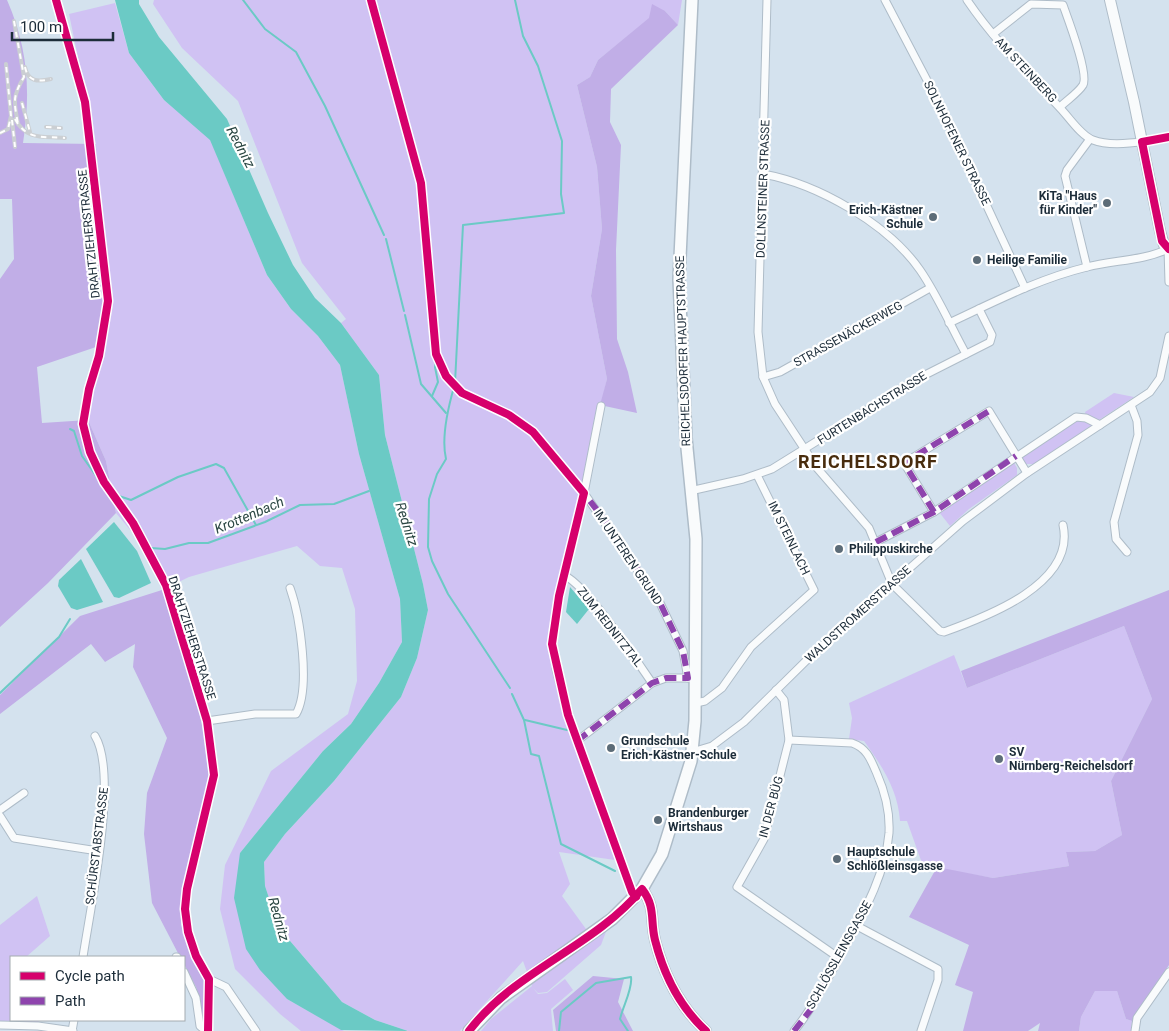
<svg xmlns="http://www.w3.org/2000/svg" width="1169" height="1031" font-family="Roboto,sans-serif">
	<rect width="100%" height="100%" fill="#d4e2ee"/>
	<g fill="#d0c2f3">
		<polygon points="154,0 682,0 678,25 665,11 650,18 598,60 590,77 577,85 597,167 602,229 591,296 607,379 551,629 554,669 615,860 559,852 570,884 562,896 586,929 607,929 601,945 547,992 538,993 533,988 538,994 547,993 565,979 573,990 551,1009 553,1031 481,1031 491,1019 532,986 523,961 460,1031 408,1031 375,1020 342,1002 279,928 265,886 264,862 285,834 334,781 401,697 417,658 428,610 423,584 385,435 379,375 341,323 346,319 302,263 238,101 182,48 153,4"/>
		<polygon points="115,3 129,53 164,100 210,139 267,275 291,309 318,336 340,365 359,454 400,599 402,642 379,683 351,724 323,751 240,853 287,999 344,1031 301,1031 280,1014 235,969 220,909 225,865 271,771 348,714 357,681 355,609 342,568 320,566 297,546 189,577 162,590 141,543 116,513 106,461 88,420 110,301 96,144 69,14"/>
		<polygon points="1114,393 1134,397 1099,420 1086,416 1085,412"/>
		<polygon points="1080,419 1094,424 1034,464 1026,464 1021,456 1071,422"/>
		<polygon points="1013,461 1017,468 1017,475 969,509 950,526 939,512"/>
		<path d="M 1124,626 L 1152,699 L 1111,781 L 1122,835 L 1095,851 L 1066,852 L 1069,866 L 993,878 L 923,866 L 907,821 L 900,821 C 898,790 882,766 864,741 L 849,739 L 852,718 L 849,703 L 954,655 L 967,688 Z"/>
		<polygon points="37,896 50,936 26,957 11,957 11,1020 39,1020 38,1025 0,1023 0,925"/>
		<polygon points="1095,991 1117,991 1126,1019 1132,1021 1131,1031 1079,1031 1081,1017"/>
	</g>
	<g fill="#c1aee7">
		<path d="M 0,0 L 7,0 C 28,48 31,92 23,143 L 96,144 L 110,301 L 96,347 L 37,367 L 42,423 L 88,420 L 106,461 L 116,513 L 48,583 L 0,627 L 0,279 L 14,259 L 12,199 L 0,199 Z"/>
		<polygon points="652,4 665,11 678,25 611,89 610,122 621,145 616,250 617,339 628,372 637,413 600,405 607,379 591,296 602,229 597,167 577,85 590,77 598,60 649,18"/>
		<polygon points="162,590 195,690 204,735 209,776 182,895 181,924 191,955 206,980 206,1019 203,1019 196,987 184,964 184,957 180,957 152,903 144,834 147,793 167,738 133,667 135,644 105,662 91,644 0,714 0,695 80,616"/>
		<polygon points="1169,590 1169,965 1132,1021 1126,1019 1117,991 1095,991 1081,1017 1079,1031 1038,1031 1040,1023 1028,1031 963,1031 973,992 955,985 969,945 909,917 937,867 993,878 1069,866 1066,852 1095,851 1122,835 1111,781 1152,699 1124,626 967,688 961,671"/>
		<polygon points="593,976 624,979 618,1002 633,1031 556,1031 553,1010"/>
	</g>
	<g fill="#6bcac5">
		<polygon points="115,0 139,0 139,4 159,37 227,119 268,213 293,265 315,298 341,323 379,375 385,435 423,584 428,610 417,658 401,697 334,781 285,834 264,862 265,886 279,928 342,1002 375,1020 408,1031 341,1030 287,999 260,970 246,949 234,898 240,853 323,751 351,724 379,683 402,642 400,599 359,454 340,365 318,336 291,309 267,275 210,140 164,100 129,53"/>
		<polygon points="114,522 137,551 151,583 119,598 114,597 86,549"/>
		<polygon points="81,559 103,602 77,610 71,608 58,586 59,580"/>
		<polygon points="570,587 589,609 577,624 566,612"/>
	</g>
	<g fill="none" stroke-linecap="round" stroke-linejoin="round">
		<g stroke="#6bcac5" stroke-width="2">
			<polyline points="243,0 265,29 296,52 325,106 384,235"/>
			<polyline points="378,8 402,101"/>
			<polyline points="404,107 423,184"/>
			<polyline points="424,189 429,236"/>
			<polyline points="386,239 404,311"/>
			<polyline points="429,241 438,356"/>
			<polyline points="405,315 421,384 446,413"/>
			<polyline points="455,383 463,225 564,213 561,194 562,141 538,66 523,36 515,0"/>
			<path d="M 454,387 C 448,408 441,438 446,459 L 437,474 L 429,499 L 428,547 L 432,561 L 448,594 L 510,688"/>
			<polyline points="432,396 438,382 435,367 436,361"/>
			<polyline points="70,429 74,431 82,456 99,480"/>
			<polyline points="116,495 131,500 178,477 216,464 224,468 256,525"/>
			<polyline points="151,548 165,549 189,543 208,543 265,522 300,505 334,504 369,491"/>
			<polyline points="0,693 59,637 70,619"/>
			<polyline points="512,694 524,720 531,754 539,756 561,844 615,871"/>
			<polyline points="525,720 567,730"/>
			<path d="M 559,1031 L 561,1012 L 596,983 L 631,977 C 633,988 623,1006 620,1019 L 628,1031"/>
		</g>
		<defs>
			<g id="street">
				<polyline points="56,0 85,102 108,301 99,356 89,389 83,424 90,452 104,482 133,523 166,585 207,721 214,775 187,889 185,909 188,932 196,956 209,979 208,1031"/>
				<path d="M 767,0 L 758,332 L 763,377 L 775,404 L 817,468 L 869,528 L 892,584 L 940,631 L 944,632 C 986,617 1076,584 1063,525"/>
				<polyline points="885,0 940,105 1025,288"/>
				<path d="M 967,0 C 994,40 1028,73 1060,108 C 1069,117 1081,136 1093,140 C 1113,148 1148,141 1169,137"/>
				<path d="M 993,34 L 1031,4 L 1063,5 C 1068,19 1089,74 1083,85 C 1078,93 1067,100 1060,107"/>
				<path d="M 763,174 C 818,184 888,224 920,270 C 938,296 951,327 966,354"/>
				<polyline points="1168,249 1169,282"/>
				<polyline points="1087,267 1065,176 1067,170 1090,139"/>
				<path d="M 949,323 C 994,302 1038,279 1087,267 C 1113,260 1143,261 1168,249"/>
				<polyline points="763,377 780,372 930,288"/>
				<polyline points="601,406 584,493 660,603 683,651 688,678"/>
				<polyline points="690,491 743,479 772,469 917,379 990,342 992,335 979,309"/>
				<polyline points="934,512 904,463 989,411 1027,473"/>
				<polyline points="876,542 934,512 1076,417 1086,418 1100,425"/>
				<polyline points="1127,552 1116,539 1114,522 1138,435 1137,421 1131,405"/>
				<path d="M 564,575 C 589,588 634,657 652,683"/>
				<polyline points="556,669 568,715 577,741 652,683 666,678 693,678"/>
				<polyline points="776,690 784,700 789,740 764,839 737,887 839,958"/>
				<polyline points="696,703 705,701 722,688 751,647 814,590 757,475"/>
				<path d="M 207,721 L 255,714 L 296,714 C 311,688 300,616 290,588"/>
				<path d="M 789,740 L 852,743 C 867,748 871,760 877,774 C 885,792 890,813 889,833 C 885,879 859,920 838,960 C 824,985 812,1009 794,1031"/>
				<polyline points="692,752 712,746 744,722 815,652 963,521 1027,473 1150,392 1160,378 1169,336"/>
				<polyline points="0,810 24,793"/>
				<polyline points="0,816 14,838 98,851"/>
				<polyline points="610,831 632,892 636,897"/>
				<polyline points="857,926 938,969 938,980 921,1031"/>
				<path d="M 83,957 C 90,909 119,775 95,736"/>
				<polyline points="176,957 177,957"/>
				<polyline points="184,972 196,998 200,1026 206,1031"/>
				<polyline points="209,979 226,987 256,1031"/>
				<polyline points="0,1025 38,1026 73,1031"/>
				<polyline points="72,1031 74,1020"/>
				<polyline points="1135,1031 1137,1018 1169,972"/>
			</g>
			<g id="secondary">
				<polyline points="1110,0 1134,102 1160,231 1164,245 1169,249"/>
				<path d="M 642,889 C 656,907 650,920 655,940 C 664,976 679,1006 706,1031"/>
			</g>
			<polyline id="primary" points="469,1031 501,998 612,919 642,889 662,854 691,761 695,721 696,539 686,438 679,279 692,0"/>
		</defs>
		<use href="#street" stroke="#aebcc8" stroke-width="9"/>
		<use href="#secondary" stroke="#aebcc8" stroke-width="12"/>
		<use href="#primary" stroke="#aebcc8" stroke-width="14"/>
		<use href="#street" stroke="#f9fbfc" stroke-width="7"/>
		<use href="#secondary" stroke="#f9fbfc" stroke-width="10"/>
		<use href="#primary" stroke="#f9fbfc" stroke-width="11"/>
		<defs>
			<g id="rail">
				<path d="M 14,21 L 24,77 C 12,97 14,102 18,124"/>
				<path d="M 25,67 C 28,82 38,82 51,79"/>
				<polyline points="22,103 30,132"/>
				<path d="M 15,119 C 27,141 43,136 65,138"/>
				<polyline points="12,120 15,147"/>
				<polyline points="46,127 61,128"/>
				<polyline points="0,133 8,129 11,116 6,64"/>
			</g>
		</defs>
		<use href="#rail" stroke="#cbcfd3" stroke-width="4"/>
		<use href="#rail" stroke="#fff" stroke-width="2" stroke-dasharray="5.5" stroke-linecap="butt"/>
		<g stroke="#8e44ad" stroke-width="6" stroke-dasharray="12 6" stroke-linecap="butt">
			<polyline points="934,512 904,463 989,411"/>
			<polyline points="876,542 934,512 1016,456"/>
			<polyline points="577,741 652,683 666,678 688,678 683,651 660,603 607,523 583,492"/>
			<polyline points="794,1031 812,1008 839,958"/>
		</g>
		<defs>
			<g id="cycleway">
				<polyline points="56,0 85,102 108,301 99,356 89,389 83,424 90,452 104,482 133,523 166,585 207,721 214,775 187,889 185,909 188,932 196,956 209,979 208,1031"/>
				<polyline points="371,0 421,183 436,354 446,376 462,393 509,415 533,432 584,493 559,596 552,644 568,715 632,892 636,897"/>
				<polyline points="1169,137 1142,142 1162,241 1169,249"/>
				<path d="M 469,1031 C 514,971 594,947 642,889 C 656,907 650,920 655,940 C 664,976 679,1006 706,1031"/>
			</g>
		</defs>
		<use href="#cycleway" stroke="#fff" stroke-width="11"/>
		<use href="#cycleway" stroke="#d6006c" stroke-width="8"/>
	</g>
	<g fill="#5c6c78" stroke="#fff" stroke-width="2">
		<circle cx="1107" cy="203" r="5"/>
		<circle cx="933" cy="217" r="5"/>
		<circle cx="977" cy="260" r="5"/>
		<circle cx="839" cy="549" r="5"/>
		<circle cx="611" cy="748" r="5"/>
		<circle cx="999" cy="759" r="5"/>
		<circle cx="658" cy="820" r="5"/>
		<circle cx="837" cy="859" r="5"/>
	</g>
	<g text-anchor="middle" stroke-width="4.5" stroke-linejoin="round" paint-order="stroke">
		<g font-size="12" fill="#1c2c39" stroke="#fff">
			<text transform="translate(1026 70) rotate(47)" y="4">AM STEINBERG</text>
			<text transform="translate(957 143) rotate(64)" y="4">SOLNHOFENER STRASSE</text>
			<text transform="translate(763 189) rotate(-88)" y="4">DOLLNSTEINER STRASSE</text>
			<text transform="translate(89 234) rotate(-96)" y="4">DRAHTZIEHERSTRASSE</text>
			<text transform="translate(848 334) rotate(-29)" y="4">STRASSENÄCKERWEG</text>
			<text transform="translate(683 351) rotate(-92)" y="4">REICHELSDORFER HAUPTSTRASSE</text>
			<text transform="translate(872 408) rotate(-32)" y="4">FURTENBACHSTRASSE</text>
			<text transform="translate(789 538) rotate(64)" y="4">IM STEINLACH</text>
			<text transform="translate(628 557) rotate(56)" y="4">IM UNTEREN GRUND</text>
			<text transform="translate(858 614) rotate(-42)" y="4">WALDSTROMERSTRASSE</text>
			<text transform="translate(610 627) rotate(52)" y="4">ZUM REDNITZTAL</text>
			<text transform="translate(192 638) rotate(72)" y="4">DRAHTZIEHERSTRASSE</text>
			<text transform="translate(771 807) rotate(-75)" y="4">IN DER BÜG</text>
			<text transform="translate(97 846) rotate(-83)" y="4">SCHÜRSTABSTRASSE</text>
			<text transform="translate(839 955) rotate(-61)" y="4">SCHLÖSSLEINSGASSE</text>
		</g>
		<g font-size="12" font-weight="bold" fill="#1c2c39" stroke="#fff" text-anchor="start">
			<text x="1097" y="200" text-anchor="end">KiTa "Haus<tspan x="1097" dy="14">für Kinder"</tspan></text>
			<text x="923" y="214" text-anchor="end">Erich-Kästner<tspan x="923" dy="14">Schule</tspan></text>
			<text x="987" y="264">Heilige Familie</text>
			<text x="849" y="553">Philippuskirche</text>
			<text x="621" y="745">Grundschule<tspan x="621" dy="14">Erich-Kästner-Schule</tspan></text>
			<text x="1009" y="756">SV<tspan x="1009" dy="14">Nürnberg-Reichelsdorf</tspan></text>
			<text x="668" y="817">Brandenburger<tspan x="668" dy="14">Wirtshaus</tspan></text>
			<text x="847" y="856">Hauptschule<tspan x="847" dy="14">Schlößleinsgasse</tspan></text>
		</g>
		<g font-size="14" font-style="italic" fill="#2b4743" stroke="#fff">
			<text transform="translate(241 147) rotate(62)" y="5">Rednitz</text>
			<text transform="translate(249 515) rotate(-23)" y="5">Krottenbach</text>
			<text transform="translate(407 524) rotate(72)" y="5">Rednitz</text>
			<text transform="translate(279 919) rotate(74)" y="5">Rednitz</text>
		</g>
		<g font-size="18" font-weight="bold" letter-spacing="1" fill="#482c0d" stroke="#fff">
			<text x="868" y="468">REICHELSDORF</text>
		</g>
	</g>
	<rect x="10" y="956" width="175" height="65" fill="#ffffff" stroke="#a4abb0"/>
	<rect x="20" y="972" width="25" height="8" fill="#d6006c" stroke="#a4abb0"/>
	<text x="55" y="981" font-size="15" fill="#1c2c39">Cycle path</text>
	<rect x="20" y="997" width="25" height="8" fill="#8e44ad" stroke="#a4abb0"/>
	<text x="55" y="1006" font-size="15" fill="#1c2c39">Path</text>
	<path d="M12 32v8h101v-8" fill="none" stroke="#1c2c39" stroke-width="2.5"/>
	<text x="20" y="32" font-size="15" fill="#1c2c39" stroke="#ffffff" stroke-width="4" paint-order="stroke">100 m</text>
</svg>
